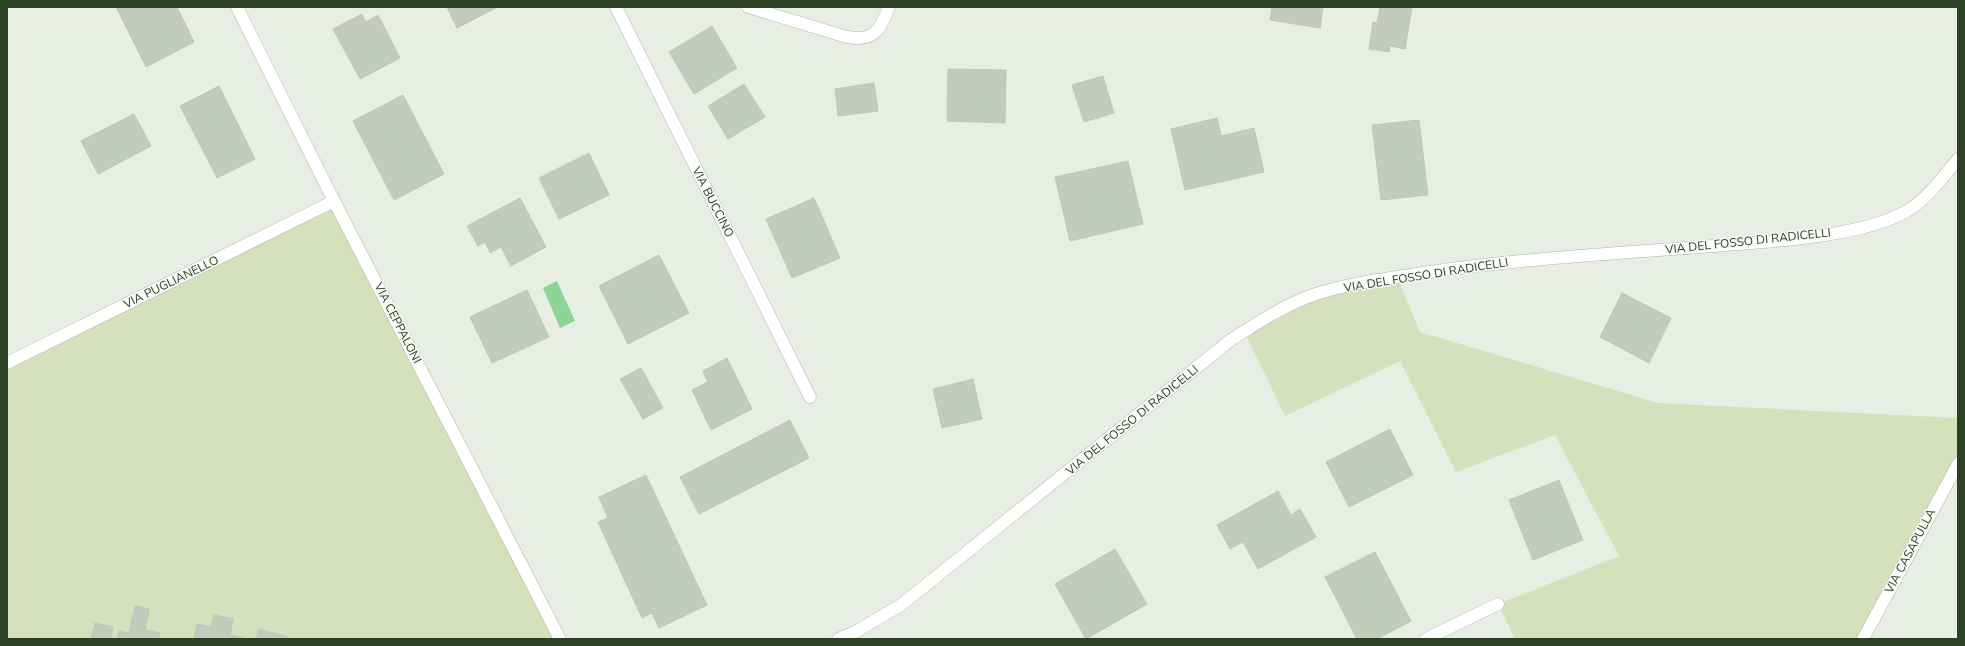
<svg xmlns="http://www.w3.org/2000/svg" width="1965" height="646" font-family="'Nunito Sans',sans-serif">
	<rect width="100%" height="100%" fill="#e9eee5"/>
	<g fill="#d5e0bd">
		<polygon points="334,201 560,639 7,639 7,363"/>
		<polygon points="1397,277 1420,332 1658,403 1958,418 1958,464 1863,639 1515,639 1498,604 1619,556 1555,435 1456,472 1400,361 1285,416 1244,331 1286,306"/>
	</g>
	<polygon fill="#8bd599" points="557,281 575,321 560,328 543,288"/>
	<g fill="#c2ccbd" stroke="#bdc8b6">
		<polygon points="116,7 177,7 194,42 146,67"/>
		<polygon points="447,7 498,7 457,28"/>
		<polygon points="1272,7 1323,7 1320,28 1270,20"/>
		<polygon points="1380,7 1412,7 1405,49 1390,46 1389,52 1369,49 1373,22 1377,23"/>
		<polygon points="362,14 366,22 378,15 400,58 360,79 333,29"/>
		<polygon points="712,26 737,68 694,94 669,52"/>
		<polygon points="948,69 1006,70 1005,123 947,121"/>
		<polygon points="1103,76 1114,113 1084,122 1072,85"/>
		<polygon points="874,83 878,111 838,116 835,89"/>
		<polygon points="744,84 765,117 728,139 708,106"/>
		<polygon points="219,86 255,159 217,178 180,106"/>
		<polygon points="403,95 444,174 394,200 353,121"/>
		<polygon points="134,114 151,146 98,174 81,141"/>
		<polygon points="1217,118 1221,136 1254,128 1264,172 1185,190 1171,129"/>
		<polygon points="1419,120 1428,195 1381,200 1372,125"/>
		<polygon points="589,153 609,195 559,219 539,178"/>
		<polygon points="1128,161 1143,224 1070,241 1055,177"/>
		<polygon points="520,198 546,247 511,266 501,247 490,253 485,242 478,246 467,226"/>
		<polygon points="814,198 840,258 792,278 766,219"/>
		<polygon points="659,255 689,313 628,344 599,286"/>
		<polygon points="527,290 549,337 492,363 470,317"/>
		<polygon points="1622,293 1671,318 1649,363 1600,337"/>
		<polygon points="727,358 752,409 711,430 692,390 708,382 703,371"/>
		<polygon points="641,368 663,408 643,419 620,379"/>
		<polygon points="973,379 982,419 942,428 933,389"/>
		<polygon points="790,420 809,458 699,514 680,477"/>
		<polygon points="1390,429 1413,475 1349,507 1326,462"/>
		<polygon points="646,475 707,605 659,628 652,613 642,618 598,522 608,518 599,497"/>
		<polygon points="1559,480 1583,540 1533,560 1509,500"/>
		<polygon points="1278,491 1291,515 1300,509 1316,537 1258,569 1243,542 1230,549 1217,525"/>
		<polygon points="1115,549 1147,604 1086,639 1055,584"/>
		<polygon points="1375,552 1411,621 1377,639 1357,639 1325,577"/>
		<polygon points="135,606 149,609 145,630 160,633 159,639 117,639 119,631 129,633"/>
		<polygon points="214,615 233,619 230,635 248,639 194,639 197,624 211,627"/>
		<polygon points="95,623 113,627 111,639 91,639"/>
		<polygon points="259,629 288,637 288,639 256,639"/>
	</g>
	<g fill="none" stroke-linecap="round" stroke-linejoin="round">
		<defs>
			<g id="minor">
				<polyline points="237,7 334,201 560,639"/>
				<polyline points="616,7 810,397"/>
				<path d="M 748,7 L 847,37 C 874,42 880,30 889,7"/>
				<polyline points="7,363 334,201"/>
				<path d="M 838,639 L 857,631 L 901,605 L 1232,339 C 1258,323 1284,305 1313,295 C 1348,283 1386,279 1423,273 C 1523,258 1625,253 1726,245 C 1776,241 1864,236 1907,211 C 1928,198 1943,177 1958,159"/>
				<polyline points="1426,639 1498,604"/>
				<polyline points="1863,639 1958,464"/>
			</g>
		</defs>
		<use href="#minor" stroke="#acb7a7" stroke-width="13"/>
		<use href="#minor" stroke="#fff" stroke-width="12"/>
	</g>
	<g text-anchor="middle" stroke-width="3" stroke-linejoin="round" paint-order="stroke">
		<g font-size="12" fill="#2a4123" stroke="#f8faf6">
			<text transform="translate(713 202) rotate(63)" y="4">VIA BUCCINO</text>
			<text transform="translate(1748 241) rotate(-6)" y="4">VIA DEL FOSSO DI RADICELLI</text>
			<text transform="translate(1426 275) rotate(-9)" y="4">VIA DEL FOSSO DI RADICELLI</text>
			<text transform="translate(171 282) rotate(-26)" y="4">VIA PUGLIANELLO</text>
			<text transform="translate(398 323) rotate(63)" y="4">VIA CEPPALONI</text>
			<text transform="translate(1132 420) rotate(-39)" y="4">VIA DEL FOSSO DI RADICELLI</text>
			<text transform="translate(1910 551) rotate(-62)" y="4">VIA CASAPULLA</text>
		</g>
	</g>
	<rect width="1965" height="646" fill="none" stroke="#2a4123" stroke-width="16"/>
</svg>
